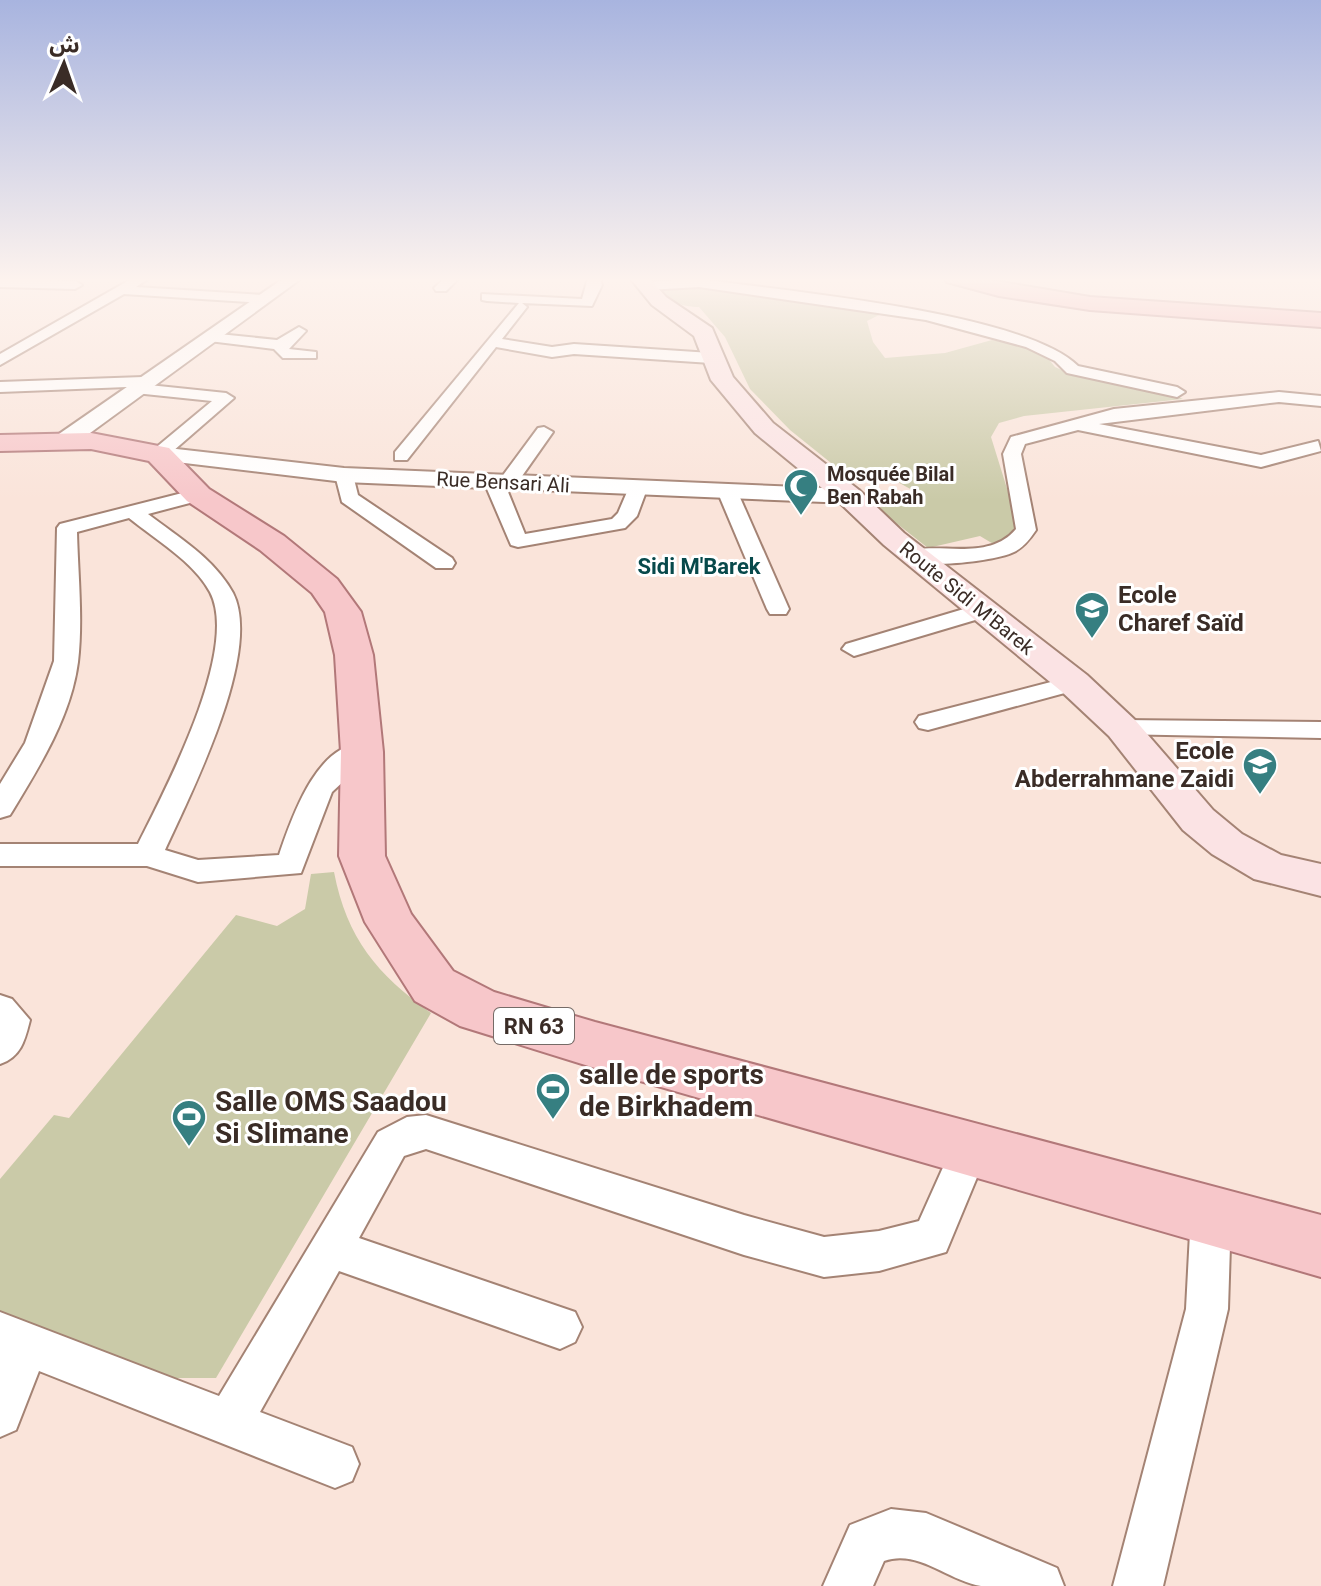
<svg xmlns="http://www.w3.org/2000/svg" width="1321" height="1586" font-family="Roboto,'Noto Sans Arabic',sans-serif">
	<rect width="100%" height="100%" fill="#fae4da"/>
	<g fill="#cacaa8">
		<path d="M 652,278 L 887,311 L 867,321 L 873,342 L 885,358 L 945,353 L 992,340 L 1022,346 L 1047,357 L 1055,367 L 1073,375 L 1167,392 L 1183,399 L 1024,416 L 999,423 L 991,437 L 1018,524 L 1013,537 L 995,545 L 980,536 L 928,548 L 877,508 L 925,497 L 872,468 L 841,471 L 790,430 L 750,389 L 725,337 L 699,307 C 677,307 662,298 652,278 Z"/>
		<path d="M 334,872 C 347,939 377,974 431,1013 L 216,1378 L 173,1378 L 0,1313 L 0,1179 L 54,1115 L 69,1118 L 236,915 L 277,926 L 305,909 L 311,874 Z"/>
	</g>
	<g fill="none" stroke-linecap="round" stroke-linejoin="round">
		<defs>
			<g id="minor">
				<polygon points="133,278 149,278 136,287 264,295 271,299 264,303 124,294 0,365 0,354"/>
				<polygon points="445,278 459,278 446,291 436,291 434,288"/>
				<polygon points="588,278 600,278 602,285 592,306 522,303 527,307 502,339 552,347 574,344 711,353 719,358 711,363 574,354 552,357 496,347 407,460 395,460 395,452 519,303 487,301 482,300 482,294 582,299"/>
				<polygon points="0,279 75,281 82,285 75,289 0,287"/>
				<path d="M 699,279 C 783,291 1023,312 1078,366 L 1177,387 L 1185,392 L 1177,397 L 1067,373 L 1055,361 L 1026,347 L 926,320 L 699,287 L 647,290 L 640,286 L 647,282 Z"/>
				<polygon points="299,327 306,331 289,349 316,352 316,358 283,358 274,349 209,341 202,337 209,333 277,340"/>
				<polygon points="143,377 149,379 149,385 226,393 234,398 165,458 153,458 153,450 212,401 135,393 127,387 0,392 0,382"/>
				<path d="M 1279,392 L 1321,396 L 1321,406 L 1279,402 L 1099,424 L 1261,455 L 1318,441 L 1321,451 L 1261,467 L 1078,430 L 1025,444 L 1021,454 L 1036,530 C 1030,539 1024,547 1014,552 C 996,561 918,571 905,556 C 923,536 986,566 1016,529 L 1003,454 L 1011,437 L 1114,409 Z"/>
				<polygon points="544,427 553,432 515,486 506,487 525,534 612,519 618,513 630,485 644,485 647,489 637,516 625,528 518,547 511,545 484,482 494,476 501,478 538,428"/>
				<polygon points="344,469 353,475 358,495 452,558 455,563 452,568 436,568 342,502 335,475"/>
				<polygon points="728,487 738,493 789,609 786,614 770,614 767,609 718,493"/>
				<path d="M 198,489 L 208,495 L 205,499 L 148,514 C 178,537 214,558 233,593 C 263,652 191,793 165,850 L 198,860 L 279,855 C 291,820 320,732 371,746 L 375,752 L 332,792 L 301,873 L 198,882 L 147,866 L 0,866 L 0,844 L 138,844 C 165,790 240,649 210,592 C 193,561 156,540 129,518 L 77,532 C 78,574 83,620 78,662 C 71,717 38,769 10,815 L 0,818 L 0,784 L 25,743 L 54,661 L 57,528 L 60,524 Z"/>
				<polygon points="984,603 992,605 995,610 992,615 854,656 842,649 846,644"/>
				<polygon points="1074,676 1083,678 1086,683 1083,688 928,730 919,728 915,722 919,716"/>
				<polygon points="1122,720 1321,722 1321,738 1113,734 1109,728 1113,722"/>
				<path d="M 0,995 L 12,999 L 30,1020 C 25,1040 21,1057 0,1064 Z"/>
				<polygon points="426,1115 744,1215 824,1237 879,1231 919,1221 958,1134 971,1129 984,1134 990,1146 946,1252 879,1271 824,1277 744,1255 426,1149 404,1156 359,1238 575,1312 582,1327 575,1342 560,1349 339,1271 260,1412 352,1447 359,1464 352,1481 335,1488 39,1371 16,1430 0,1437 0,1312 219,1396 378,1132 407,1117"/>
				<polygon points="1211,1195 1225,1200 1231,1214 1228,1309 1163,1586 1113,1586 1186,1309 1191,1214 1197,1200"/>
				<path d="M 891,1509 L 926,1513 L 1057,1568 L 1064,1586 C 1038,1586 1007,1586 981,1586 C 948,1581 919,1549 884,1561 L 873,1586 L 823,1586 L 850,1525 Z"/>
			</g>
			<g id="tertiary">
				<polygon points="284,278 302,278 75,444 59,444 56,439 59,434"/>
				<polygon points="159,447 344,468 849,489 861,496 849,503 344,482 151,459 148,454 151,449"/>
			</g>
			<polygon id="secondary" points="630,278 649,278 666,297 712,328 733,377 773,423 859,490 904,533 1087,675 1135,720 1213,810 1242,834 1281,855 1321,864 1321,896 1254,879 1212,854 1183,830 1109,736 1061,691 884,545 839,502 755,433 711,380 694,336 652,305"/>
			<polygon id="primary" points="91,433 169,448 209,489 284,536 337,579 361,612 373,655 383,752 385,856 411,914 453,971 494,992 595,1022 1321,1215 1321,1277 595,1068 460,1026 415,1001 365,922 339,856 341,752 335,655 325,612 312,593 260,550 187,501 149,461 91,449 0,451 0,435"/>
			<polygon id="trunk" points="944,278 978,278 1090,297 1321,313 1321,327 1090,310 999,296 947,282"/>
		</defs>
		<use href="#minor" stroke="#a48374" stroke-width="4"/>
		<use href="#tertiary" stroke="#a48374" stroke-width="4"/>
		<use href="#secondary" stroke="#a48374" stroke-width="4"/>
		<use href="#primary" stroke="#b27879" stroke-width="4"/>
		<use href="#trunk" stroke="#b27879" stroke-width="4"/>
		<use href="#minor" fill="#fff" fill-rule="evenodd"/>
		<use href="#tertiary" fill="#fff" fill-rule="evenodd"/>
		<use href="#secondary" fill="#fbe3e4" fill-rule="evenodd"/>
		<use href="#primary" fill="#f7c7ca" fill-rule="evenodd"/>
		<use href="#trunk" fill="#f4b4b8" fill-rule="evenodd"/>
	</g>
	<linearGradient id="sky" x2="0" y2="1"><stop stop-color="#a8b4df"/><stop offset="0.56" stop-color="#fdf3ee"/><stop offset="1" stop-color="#fdf3ee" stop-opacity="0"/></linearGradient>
	<rect width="1321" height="500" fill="url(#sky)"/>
	<defs>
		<symbol id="mosque-pin" viewBox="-11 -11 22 30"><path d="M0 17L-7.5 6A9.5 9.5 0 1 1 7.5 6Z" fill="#367f81" stroke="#fff"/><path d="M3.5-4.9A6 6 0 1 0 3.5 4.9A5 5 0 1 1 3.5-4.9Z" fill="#fff"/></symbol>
		<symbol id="school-pin" viewBox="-11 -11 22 30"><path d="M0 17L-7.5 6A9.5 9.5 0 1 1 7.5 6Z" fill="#367f81" stroke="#fff"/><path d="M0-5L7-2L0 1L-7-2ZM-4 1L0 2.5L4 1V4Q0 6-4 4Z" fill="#fff"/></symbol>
		<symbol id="stadium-pin" viewBox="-11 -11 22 30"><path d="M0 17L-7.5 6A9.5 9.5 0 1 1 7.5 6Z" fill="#367f81" stroke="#fff"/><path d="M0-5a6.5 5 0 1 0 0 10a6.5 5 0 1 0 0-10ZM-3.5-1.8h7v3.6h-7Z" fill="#fff"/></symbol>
	</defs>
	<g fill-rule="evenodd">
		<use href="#mosque-pin" x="781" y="466" width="40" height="54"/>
		<use href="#school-pin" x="1072" y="589" width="40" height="54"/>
		<use href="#school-pin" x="1240" y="745" width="40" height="54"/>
		<use href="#stadium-pin" x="533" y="1070" width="40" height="54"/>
		<use href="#stadium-pin" x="169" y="1097" width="40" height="54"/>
	</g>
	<g text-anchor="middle" stroke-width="6" stroke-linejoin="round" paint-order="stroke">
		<g font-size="20" font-weight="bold" fill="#3a2c26" stroke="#fff" text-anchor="start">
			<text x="827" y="481">Mosquée Bilal<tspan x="827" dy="23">Ben Rabah</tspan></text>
		</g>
		<g font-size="20" fill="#3a2c26" stroke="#fff">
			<text transform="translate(503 482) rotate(3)" y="7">Rue Bensari Ali</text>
			<text transform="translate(967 598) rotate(39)" y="7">Route Sidi M'Barek</text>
		</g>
		<g font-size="22" font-weight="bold" fill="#07494b" stroke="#fff">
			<text x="699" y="574">Sidi M'Barek</text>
		</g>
		<rect fill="#fff" stroke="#756b67" stroke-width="2" x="494" y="1008" width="80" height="36" rx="6"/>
		<g font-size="22" font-weight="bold" fill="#3a2c26">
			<text x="534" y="1034">RN 63</text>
		</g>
		<g font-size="24" font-weight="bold" fill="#3a2c26" stroke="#fff" text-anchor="start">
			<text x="1118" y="603">Ecole<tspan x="1118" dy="28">Charef Saïd</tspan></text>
			<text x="1234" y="759" text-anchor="end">Ecole<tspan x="1234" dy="28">Abderrahmane Zaidi</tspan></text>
		</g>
		<g font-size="28" font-weight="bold" fill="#3a2c26" stroke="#fff" text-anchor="start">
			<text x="579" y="1084">salle de sports<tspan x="579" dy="32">de Birkhadem</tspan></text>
			<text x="215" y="1111">Salle OMS Saadou<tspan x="215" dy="32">Si Slimane</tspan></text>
		</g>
	</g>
	<g transform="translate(64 64) rotate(2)" stroke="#ffffff" stroke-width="6" paint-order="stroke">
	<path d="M0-6L14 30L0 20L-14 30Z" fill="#3a2c26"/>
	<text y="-12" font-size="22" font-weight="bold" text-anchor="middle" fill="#3a2c26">ش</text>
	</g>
</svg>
